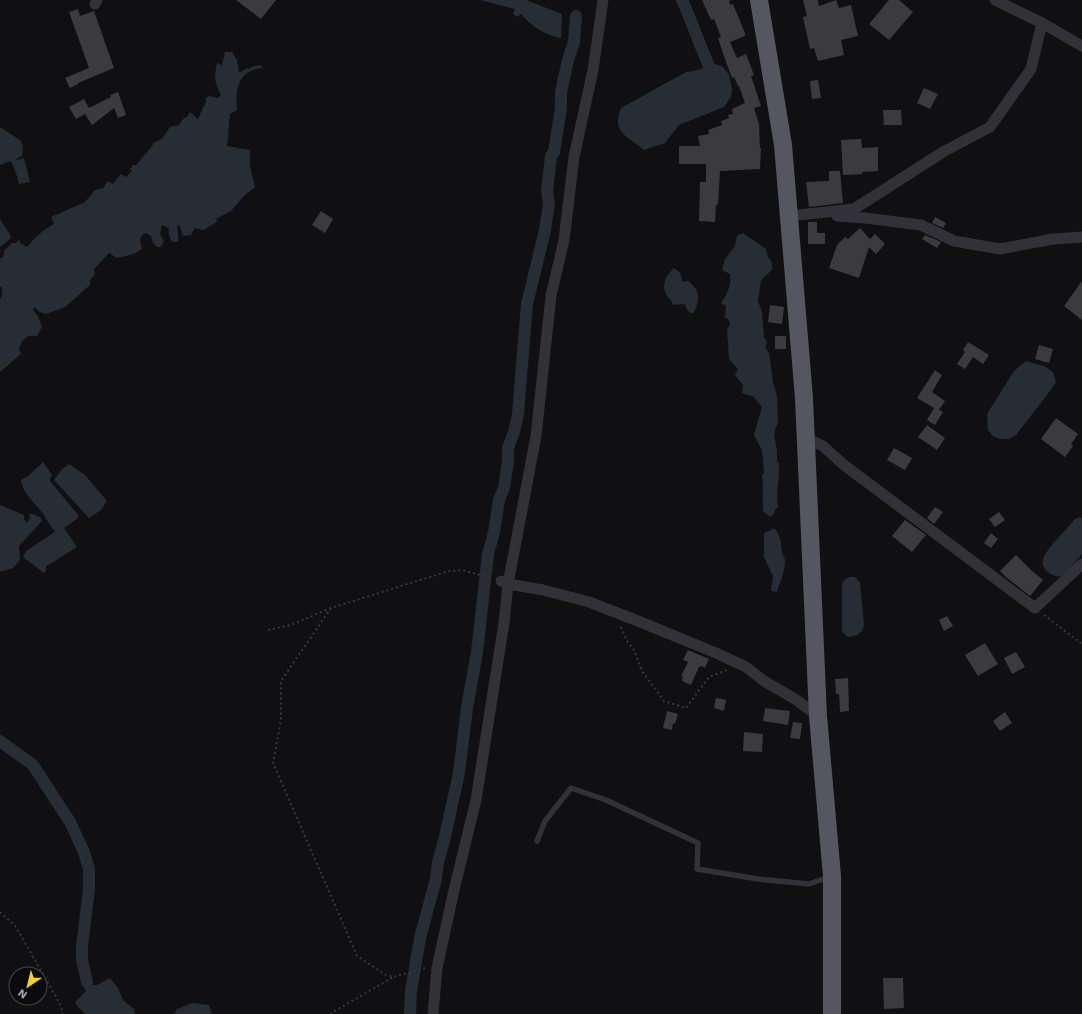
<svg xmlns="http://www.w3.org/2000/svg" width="1082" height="1014" font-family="'Work Sans',sans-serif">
	<rect width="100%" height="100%" fill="#101012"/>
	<g fill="#262d35">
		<path d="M 480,0 L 526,0 L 562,14 L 561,38 C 545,35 532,27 521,14 L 517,17 L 513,14 L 515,9 Z"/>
		<path d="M 225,52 L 232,52 L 237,60 L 239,73 L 247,68 L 249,69 C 253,65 258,65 263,66 L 262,68 C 238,71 235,88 237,110 L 230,114 C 228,125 229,135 227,146 L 250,150 L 250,166 L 255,187 L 243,197 L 231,211 L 216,219 L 217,222 L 203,230 L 195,228 L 191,235 L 183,236 L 180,226 L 178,224 C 176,230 179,235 178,242 L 173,242 C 169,239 168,233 169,228 L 162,225 L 160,234 L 164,241 L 161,247 L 157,247 L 153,243 L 151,236 L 146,233 L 142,235 L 140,240 L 142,249 L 134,254 L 117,258 L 109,253 L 94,269 L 95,274 L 90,280 L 90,285 L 65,307 L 46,314 L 40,312 L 34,307 L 33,310 L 38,316 L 42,327 L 37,336 L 28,336 L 22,341 L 19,349 L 21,354 L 0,372 L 0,299 L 2,296 L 2,288 L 0,286 L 0,257 L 2,259 L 4,254 L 4,251 L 12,243 L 16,243 L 18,240 L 20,241 L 20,243 L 27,247 C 35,237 43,230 54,224 L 51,217 L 85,202 L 95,190 L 103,188 L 108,181 L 113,184 L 121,174 L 126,177 L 132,171 L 130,169 L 133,165 L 136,165 L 153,145 L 153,143 L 162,139 L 170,127 L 179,125 L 184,118 L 187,117 L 190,112 L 198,119 L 205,104 L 206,98 L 209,96 L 218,98 L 221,95 C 214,81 214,78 217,63 L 222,65 Z"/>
		<path d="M 715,64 L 723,67 L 729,75 L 732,89 L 731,97 L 724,107 L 679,125 L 665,143 L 644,150 C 628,136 611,133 621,108 L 686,72 C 697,72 705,66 715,64 Z"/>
		<polygon points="0,127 20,140 23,146 22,156 16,159 17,160 24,158 30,182 19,184 16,173 11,161 0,165"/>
		<polygon points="0,219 9,233 11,238 0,247"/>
		<path d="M 743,233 L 766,249 L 768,257 L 772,262 L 772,270 L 761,280 L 758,301 L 762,312 L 764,337 L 767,342 L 765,347 L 769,353 L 773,382 L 777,396 L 778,423 L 776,427 L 774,435 L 777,450 L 777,462 L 779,463 C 780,478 775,493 778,507 L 775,510 L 774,514 L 770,517 L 763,511 C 762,499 764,487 762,475 L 764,472 L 762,450 L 754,435 L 762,407 L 754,397 L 742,393 L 743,385 L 735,375 L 738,369 L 729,359 L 727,329 L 730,325 L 729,320 L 725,317 L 726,306 L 721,303 C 727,296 732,283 730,274 L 722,270 L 725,259 L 735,246 L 737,236 Z"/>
		<path d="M 674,268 C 680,272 682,275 682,282 L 688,281 C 700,289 701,301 693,313 L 690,313 L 686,308 L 685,304 L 673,305 C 672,300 669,299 666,294 C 661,285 667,274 674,268 Z"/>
		<polygon points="1026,361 1044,366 1053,372 1056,382 1050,391 1016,435 1008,439 1000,439 993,436 988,430 987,414 1014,371"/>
		<path d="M 43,462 L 52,475 L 50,479 L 50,481 L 79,516 L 77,519 L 64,528 L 77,547 L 50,564 L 46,566 L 46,571 L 44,573 L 23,557 L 26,551 L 55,532 C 51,526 47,521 44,515 C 37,505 22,493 21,480 L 28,476 Z"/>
		<polygon points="69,464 85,475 107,501 101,510 89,518 54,480 62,469"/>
		<polygon points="0,505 24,515 24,519 27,523 30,518 29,513 40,517 42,521 19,546 20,560 13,568 0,572"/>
		<path d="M 1080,517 L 1082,518 L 1082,554 L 1064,575 C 1055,580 1040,570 1043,559 C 1047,548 1067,529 1075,519 Z"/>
		<path d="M 774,528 C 781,535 781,544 782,552 C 783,555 785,558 785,561 C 785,572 780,582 777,592 L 771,591 L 773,576 L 764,557 L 764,533 L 767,532 Z"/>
		<path d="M 850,577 L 855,577 L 860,583 L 864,625 C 862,634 857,636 848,637 L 842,632 L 842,584 L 845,579 Z"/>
		<path d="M 110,978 L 118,988 L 123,1000 L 134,1009 L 135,1014 L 85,1014 C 82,1010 77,1007 75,1002 L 86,991 L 83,985 L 90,980 L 92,985 L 97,985 Z"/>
		<polygon points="192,1003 209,1005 212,1014 174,1014 177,1009"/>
	</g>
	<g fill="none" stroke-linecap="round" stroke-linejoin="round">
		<g stroke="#262d35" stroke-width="12">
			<path d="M 682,0 C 692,21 699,44 709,66"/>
			<polyline points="0,741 33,765 70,822 84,852 89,869 89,889 82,946 82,960 87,982"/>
			<polyline points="410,1014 411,991 420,938 436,879 438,862 444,841 459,773 467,708 477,652 488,554 494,532 499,500 504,488 508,461 508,448 514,432 518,414 527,304 545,230 549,203 547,192 551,156 554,152 561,108 561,92 568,60 574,42 576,16"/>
		</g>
	</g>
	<g fill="#3a3a3f">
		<polygon points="236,0 276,0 261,19"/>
		<polygon points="702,0 731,0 729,1 730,5 733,4 745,33 745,36 730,42 737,58 746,54 754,75 751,76 761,106 754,108 759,124 760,148 761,148 760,169 720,171 718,205 716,204 715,222 699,221 700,182 706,182 706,164 679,164 679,146 700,146 698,136 709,134 708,130 722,125 721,121 729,118 728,115 733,114 732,109 745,103 739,86 738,86 734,77 732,78 726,62 718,38 721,37 714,19 711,20"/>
		<polygon points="803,0 818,0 819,6 836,0 839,8 851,5 858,36 841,40 844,55 818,61 814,48 810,49 803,17 807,16"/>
		<polygon points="889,0 899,0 913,12 889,40 869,24"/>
		<polygon points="78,9 80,16 94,11 114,68 78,83 78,84 70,88 65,78 89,68 69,12"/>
		<polygon points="818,80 821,98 812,99 810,81"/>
		<polygon points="924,88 938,94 930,109 917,103"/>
		<polygon points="118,92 126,115 118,118 114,108 92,125 85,114 76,119 69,107 84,99 89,108 111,97 110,95"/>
		<polygon points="883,110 901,110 902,125 884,125"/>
		<polygon points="861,139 862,148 878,147 878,171 862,172 863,174 843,175 841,140"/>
		<polygon points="829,171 840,171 843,203 809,207 806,182 829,181"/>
		<polygon points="321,211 333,219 325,233 312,225"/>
		<polygon points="935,217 946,223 943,228 932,223"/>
		<polygon points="808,222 817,222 817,233 825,233 825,244 808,244"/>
		<polygon points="860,228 870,239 875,234 885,244 876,254 869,247 859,278 829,268 837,245 845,237 848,239"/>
		<polygon points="925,235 941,242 937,248 922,239"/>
		<polygon points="1082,281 1082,320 1064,306"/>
		<polygon points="770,305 784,307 782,324 768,322"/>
		<rect x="775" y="336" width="11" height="13"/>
		<polygon points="968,342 989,355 983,364 973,357 965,369 957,364 965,352 963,350"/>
		<polygon points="1039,345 1053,349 1049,363 1035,359"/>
		<polygon points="935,370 942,375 932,392 945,401 939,410 943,412 935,425 927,420 934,408 917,398"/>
		<polygon points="1056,418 1078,434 1071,444 1073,446 1065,457 1041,439"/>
		<polygon points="927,425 945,438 937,450 918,437"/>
		<polygon points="894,448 912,458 905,470 887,460"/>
		<polygon points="935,507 943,512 934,524 927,518"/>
		<polygon points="999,512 1005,520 995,527 989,519"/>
		<polygon points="905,520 926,535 912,552 892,536"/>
		<polygon points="991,533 998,539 991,548 984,543"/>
		<polygon points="1016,555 1031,570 1043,580 1030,596 1007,578 1000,571"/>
		<polygon points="947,616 953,626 944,631 939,620"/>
		<polygon points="985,643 998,664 978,676 965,655"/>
		<polygon points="688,650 709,659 705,668 701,666 699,667 691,685 682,681 683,677 681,676 688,662 683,660"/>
		<polygon points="1016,652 1025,667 1012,674 1004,658"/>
		<polygon points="848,678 849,711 840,712 839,694 836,694 835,679"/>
		<polygon points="716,698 726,700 724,711 714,708"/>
		<polygon points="765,708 790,711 788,725 763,721"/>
		<polygon points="667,711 678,714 675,724 673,723 672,730 663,728"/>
		<polygon points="1005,712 1012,723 1000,731 993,721"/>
		<polygon points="793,722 802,723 800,739 790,738"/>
		<polygon points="744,732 763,734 762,752 743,751"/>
		<polygon points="883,978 903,978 904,1008 884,1009"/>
	</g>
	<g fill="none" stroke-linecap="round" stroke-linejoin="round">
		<g stroke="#37383e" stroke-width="2" stroke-dasharray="2 3" stroke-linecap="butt">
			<polyline points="331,608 281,681 281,720 273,763 357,956 386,975 393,977 426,968"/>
			<polyline points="1044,615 1082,644"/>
			<polyline points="621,627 627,641 634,650 642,671 664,701 686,708 709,677 727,670"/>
			<polyline points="268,630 291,625 331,608 449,571 461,570 492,578"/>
			<polyline points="0,912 16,927 60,1004 63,1014"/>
			<polyline points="330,1014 393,977"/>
		</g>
		<polyline stroke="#313137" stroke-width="5.5" points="537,841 545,821 571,788 606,800 698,843 697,869 758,879 809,884 829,877"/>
		<g stroke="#313137" stroke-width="11">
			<polyline points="995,0 1042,23 1082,46"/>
			<polyline points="95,4 97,0"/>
			<polyline points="789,216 854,209 943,152 990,127 1031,69 1042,23"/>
			<polyline points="837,216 865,218 921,225 954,241 1000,249 1053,239 1082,237"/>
			<polyline points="805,438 823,446 844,465 1035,608 1082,564"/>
			<polyline points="501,581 508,584 543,590 589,602 638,621 716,653 746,667 764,681 795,699 818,716"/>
			<polyline points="433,1014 437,968 454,890 476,800 504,623 508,584 536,436 551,296 564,240 574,157 593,70 603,0"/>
		</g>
		<polyline stroke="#55565f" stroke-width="18" points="759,0 783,145 804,398 818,716 832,876 832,1014"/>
	</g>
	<g transform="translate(28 986) rotate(215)"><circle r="19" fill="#0b0b0d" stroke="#47484f"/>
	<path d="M0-3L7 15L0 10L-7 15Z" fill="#f8d021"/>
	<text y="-6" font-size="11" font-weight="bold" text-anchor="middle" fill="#a1a4b3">N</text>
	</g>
</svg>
